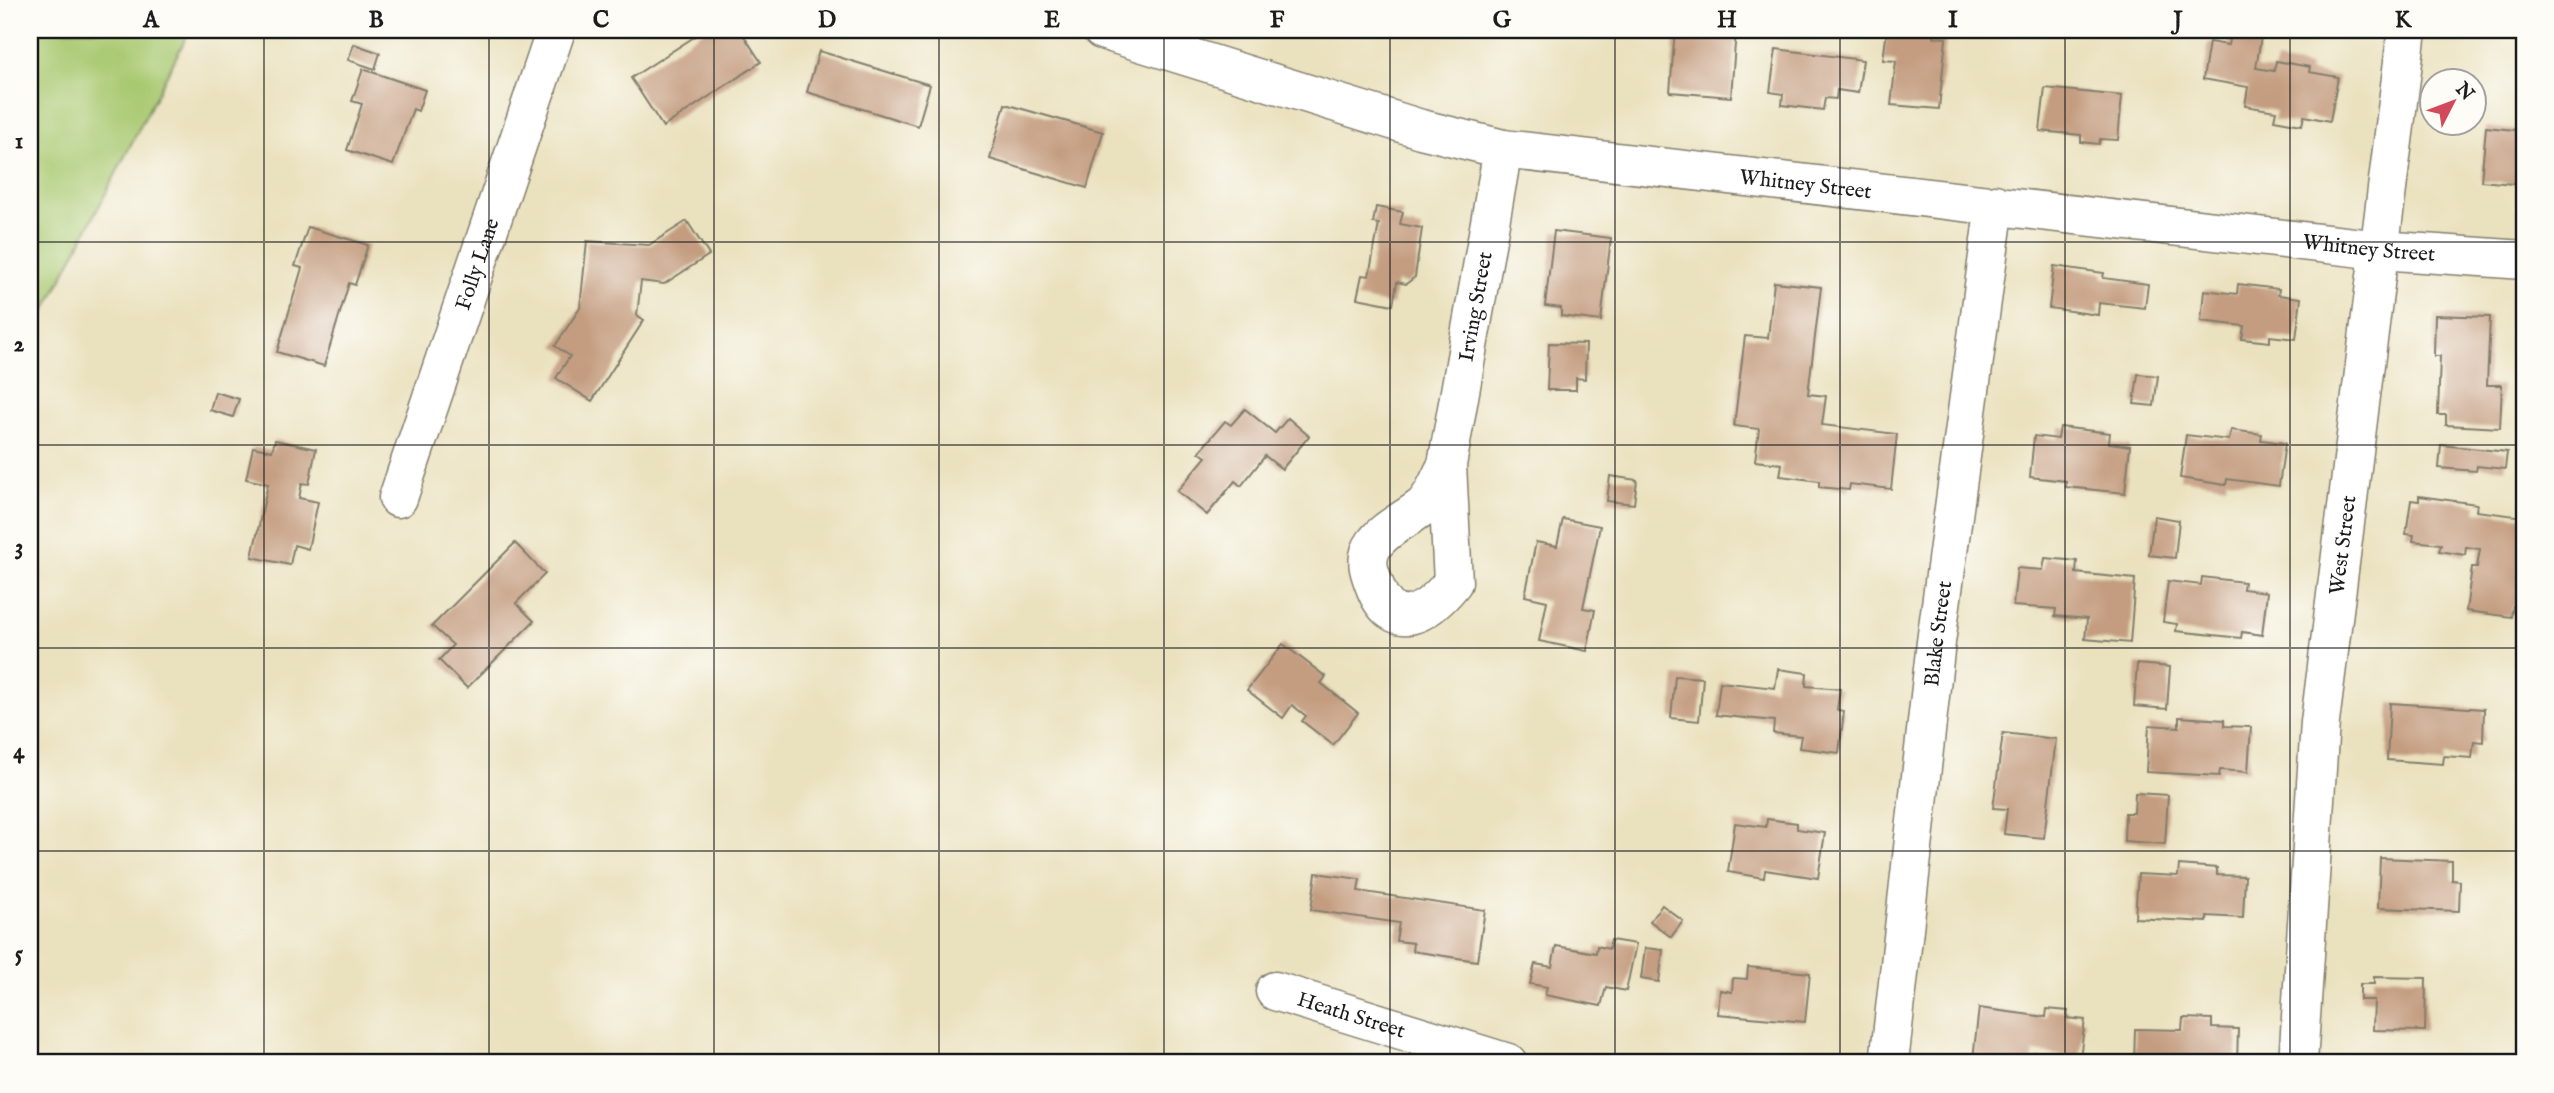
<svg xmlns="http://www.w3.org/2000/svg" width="2554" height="1093" font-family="'IM FELL English',serif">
	<rect width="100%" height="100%" fill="#fdfcf7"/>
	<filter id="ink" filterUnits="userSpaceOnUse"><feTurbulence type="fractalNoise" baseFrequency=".0143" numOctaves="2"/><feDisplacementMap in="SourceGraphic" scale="14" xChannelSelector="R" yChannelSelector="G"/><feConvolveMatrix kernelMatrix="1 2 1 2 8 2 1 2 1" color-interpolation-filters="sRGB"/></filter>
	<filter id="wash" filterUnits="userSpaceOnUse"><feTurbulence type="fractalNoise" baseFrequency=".00686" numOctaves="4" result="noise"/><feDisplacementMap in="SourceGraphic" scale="28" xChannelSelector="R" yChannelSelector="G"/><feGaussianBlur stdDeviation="1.57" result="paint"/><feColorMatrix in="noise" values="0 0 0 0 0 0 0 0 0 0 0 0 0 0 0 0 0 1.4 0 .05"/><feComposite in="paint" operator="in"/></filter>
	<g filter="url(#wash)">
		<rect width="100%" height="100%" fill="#eae1be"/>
		<polygon fill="#a9c971" stroke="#627246" stroke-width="2" points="30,30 190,30 30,340"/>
		<g id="blocks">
			<g fill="#c49d80">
				<polygon points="705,30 740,30 761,62 663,127 631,78"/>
				<polygon points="1675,30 1736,30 1731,97 1670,92"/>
				<polygon points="1887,30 1935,30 1934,37 1946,38 1939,109 1891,105 1896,61 1883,60"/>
				<polygon points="2231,30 2262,31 2256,68 2274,71 2276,61 2310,67 2309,72 2338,77 2330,121 2304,116 2302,125 2274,120 2276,111 2245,106 2248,87 2203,79 2209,42 2228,45"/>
				<polygon points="354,44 380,53 375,69 348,60"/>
				<polygon points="1776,49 1863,60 1858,93 1837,90 1836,99 1825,98 1823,110 1782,105 1783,94 1770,92"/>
				<polygon points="819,51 930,85 918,126 807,92"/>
				<polygon points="363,69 425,90 418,111 413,109 393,165 347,150 362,104 352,101"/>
				<polygon points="2045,88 2122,96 2118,140 2100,139 2099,144 2081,142 2081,135 2040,131"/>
				<polygon points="1005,104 1103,132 1087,188 990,159"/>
				<polygon points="2486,127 2524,131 2524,185 2481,181"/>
				<polygon points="1376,207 1403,212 1400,224 1422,228 1415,277 1406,284 1397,282 1393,305 1357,298 1362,275 1369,276 1379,224 1373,223"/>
				<polygon points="687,221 709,255 664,284 641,281 637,315 644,320 592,401 556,378 570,356 555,346 580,308 587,241 649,245"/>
				<polygon points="308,227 368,245 355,285 349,283 324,366 277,352 302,268 295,266"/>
				<polygon points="1554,231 1611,238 1601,321 1561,316 1561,308 1545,306"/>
				<polygon points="2054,266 2104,273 2103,278 2148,284 2145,308 2099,303 2098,315 2049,308"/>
				<polygon points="1774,282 1821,287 1808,394 1826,396 1822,425 1897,434 1891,489 1850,484 1849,490 1819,487 1819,481 1780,476 1782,464 1755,461 1759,429 1734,426 1745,336 1768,338"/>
				<polygon points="2238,284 2279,289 2278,295 2301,298 2296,339 2270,336 2270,342 2242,339 2244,326 2201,321 2204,290 2237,294"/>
				<polygon points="2435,315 2490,317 2487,385 2502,385 2500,428 2446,425 2446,415 2438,415 2440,356 2434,356"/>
				<polygon points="1549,343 1586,344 1585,379 1576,378 1576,390 1547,390"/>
				<polygon points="2138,374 2158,376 2154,406 2134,404"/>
				<polygon points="215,392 239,399 233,417 210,410"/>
				<polygon points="1245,409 1275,433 1288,418 1309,436 1282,469 1265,456 1241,486 1235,481 1207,515 1177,491 1206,457 1199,452 1225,421 1231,425"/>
				<polygon points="2060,427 2110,433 2109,443 2130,446 2125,493 2066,487 2066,481 2030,477 2034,436 2058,439"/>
				<polygon points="2231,430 2262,434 2261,440 2285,443 2279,486 2227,479 2226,485 2180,478 2186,435 2229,440"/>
				<polygon points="275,440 316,449 309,484 302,483 299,498 318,502 308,549 294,545 290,565 252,557 268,484 246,479 253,447 272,451"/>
				<polygon points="2441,445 2507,452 2505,469 2477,466 2476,471 2439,468"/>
				<polygon points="1610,476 1637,480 1634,504 1607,501"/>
				<polygon points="2419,496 2477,504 2476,511 2524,517 2518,574 2523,575 2519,607 2513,606 2511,617 2466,611 2472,567 2477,567 2480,549 2466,547 2465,555 2439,551 2441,544 2413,541 2414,535 2406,534 2411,500 2419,501"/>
				<polygon points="2154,516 2179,520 2175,558 2149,555"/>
				<polygon points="1563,519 1600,526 1583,608 1595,610 1587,651 1539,641 1547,601 1525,596 1536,542 1557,546"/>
				<polygon points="515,543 545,574 516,603 534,621 467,688 439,660 453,645 432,626"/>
				<polygon points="2045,558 2077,561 2076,573 2135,579 2130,643 2085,639 2087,619 2055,616 2056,609 2013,606 2017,568 2043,570"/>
				<polygon points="2202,577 2244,582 2243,589 2267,592 2262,635 2242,632 2241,638 2176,631 2177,624 2163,622 2168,581 2201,585"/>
				<polygon points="1283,644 1326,677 1321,683 1358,713 1333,745 1302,721 1306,716 1292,705 1283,718 1247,690"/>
				<polygon points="2137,664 2170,667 2167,709 2134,706"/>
				<polygon points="1778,669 1807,673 1806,686 1840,689 1837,710 1844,711 1839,753 1799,748 1801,736 1773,733 1774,721 1716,715 1720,682 1775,688"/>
				<polygon points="1675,676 1703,678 1699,721 1671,718"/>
				<polygon points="2390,703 2484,709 2483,742 2474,741 2472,758 2444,756 2443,764 2387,760"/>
				<polygon points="2179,717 2224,720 2224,726 2251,727 2248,772 2220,770 2219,776 2146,772 2149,725 2179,727"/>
				<polygon points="2003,733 2056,739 2044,838 2004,834 2007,809 1993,808"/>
				<polygon points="2135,793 2168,795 2165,844 2124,841 2125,813 2134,813"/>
				<polygon points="1767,819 1797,823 1797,829 1825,833 1818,878 1765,870 1764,878 1728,872 1735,823 1766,827"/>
				<polygon points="2380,858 2452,861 2452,880 2460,881 2459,911 2378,908"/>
				<polygon points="2179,865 2217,868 2217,875 2245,876 2243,918 2207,916 2207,922 2135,918 2138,874 2178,876"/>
				<polygon points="1316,873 1360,879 1358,891 1485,910 1477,961 1412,951 1413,943 1396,941 1399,923 1311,910"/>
				<polygon points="1662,905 1683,921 1671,937 1650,921"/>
				<polygon points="1611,940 1636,944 1626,991 1606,987 1601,1006 1545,995 1547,987 1530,984 1535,964 1552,967 1556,946 1596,953 1597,946 1609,949"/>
				<polygon points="1645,948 1663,950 1659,982 1641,979"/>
				<polygon points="1748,967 1810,973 1805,1022 1718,1014 1720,990 1732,992 1733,978 1747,979"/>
				<polygon points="2374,977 2426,978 2425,1031 2373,1030 2374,1000 2360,1000 2360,984 2374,984"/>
				<polygon points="1979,1008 2046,1017 2047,1009 2068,1011 2067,1018 2085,1020 2080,1058 2034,1052 2032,1063 1973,1058"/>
				<polygon points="2183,1018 2212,1019 2212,1028 2238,1029 2237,1063 2134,1063 2135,1029 2182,1030"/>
			</g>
		</g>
	</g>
	<g filter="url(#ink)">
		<use href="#blocks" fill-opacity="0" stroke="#837e6d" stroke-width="2"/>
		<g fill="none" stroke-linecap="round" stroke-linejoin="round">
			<defs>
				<g id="minor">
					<path id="s1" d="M 1102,30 L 1421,129 L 1503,149 L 2380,250 L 2524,260"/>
					<path id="s2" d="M 1447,465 L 1453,582 C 1428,613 1393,637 1374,584 C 1370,573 1366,564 1370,552 C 1377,532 1406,520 1422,507 C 1433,498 1440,477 1447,465 L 1503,149"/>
					<path id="s3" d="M 398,498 L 556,30"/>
					<path id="s4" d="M 1275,991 L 1508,1063"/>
					<path id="s5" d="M 1889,1063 L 1936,642 L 1995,204"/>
					<path id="s6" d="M 2298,1063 L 2320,722 L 2407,30"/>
				</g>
			</defs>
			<use href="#minor" stroke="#837e6d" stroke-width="41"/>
			<use href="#minor" stroke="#fff" stroke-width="38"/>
		</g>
	</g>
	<path fill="none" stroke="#1c1c1c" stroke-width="2" stroke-opacity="0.55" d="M 264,30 L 264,1063M 489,30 L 489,1063M 714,30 L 714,1063M 939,30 L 939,1063M 1164,30 L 1164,1063M 1390,30 L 1390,1063M 1615,30 L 1615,1063M 1840,30 L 1840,1063M 2065,30 L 2065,1063M 2290,30 L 2290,1063M 30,242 L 2524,242M 30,445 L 2524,445M 30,648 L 2524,648M 30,851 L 2524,851"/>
	<g text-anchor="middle" stroke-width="7" stroke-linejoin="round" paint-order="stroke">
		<g font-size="21" fill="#1c1c1c" stroke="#fdfcf7">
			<text dy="7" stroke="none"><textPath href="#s1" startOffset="723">Whitney Street</textPath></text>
			<text dy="7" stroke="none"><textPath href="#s1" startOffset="1290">Whitney Street</textPath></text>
			<text dy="7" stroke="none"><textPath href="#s3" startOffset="247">Folly Lane</textPath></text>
			<text dy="7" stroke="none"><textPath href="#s2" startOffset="537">Irving Street</textPath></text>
			<text dy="7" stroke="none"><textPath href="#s6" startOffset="520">West Street</textPath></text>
			<text dy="7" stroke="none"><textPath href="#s5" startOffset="432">Blake Street</textPath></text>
			<text dy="7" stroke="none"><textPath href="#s4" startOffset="80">Heath Street</textPath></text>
		</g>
	</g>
	<rect width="2554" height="1093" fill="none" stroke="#fdfcf7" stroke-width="77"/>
	<g transform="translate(2453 102) rotate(48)"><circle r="33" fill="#fdfcf7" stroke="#a3a29f" stroke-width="2"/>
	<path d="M0-5L12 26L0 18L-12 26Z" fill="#d1495b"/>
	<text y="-10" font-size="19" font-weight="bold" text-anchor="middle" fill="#1c1c1c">N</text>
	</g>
	<rect x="38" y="38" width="2478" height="1016" fill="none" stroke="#1c1c1c" stroke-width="2.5"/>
	<g font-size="23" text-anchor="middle" font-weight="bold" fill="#1c1c1c">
		<text x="151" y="27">A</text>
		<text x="376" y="27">B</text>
		<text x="601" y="27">C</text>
		<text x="827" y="27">D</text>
		<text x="1052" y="27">E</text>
		<text x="1277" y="27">F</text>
		<text x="1502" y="27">G</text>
		<text x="1727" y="27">H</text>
		<text x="1953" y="27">I</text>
		<text x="2178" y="27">J</text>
		<text x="2403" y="27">K</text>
		<text x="19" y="148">1</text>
		<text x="19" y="351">2</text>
		<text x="19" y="554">3</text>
		<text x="19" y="758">4</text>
		<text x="19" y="961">5</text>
	</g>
</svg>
